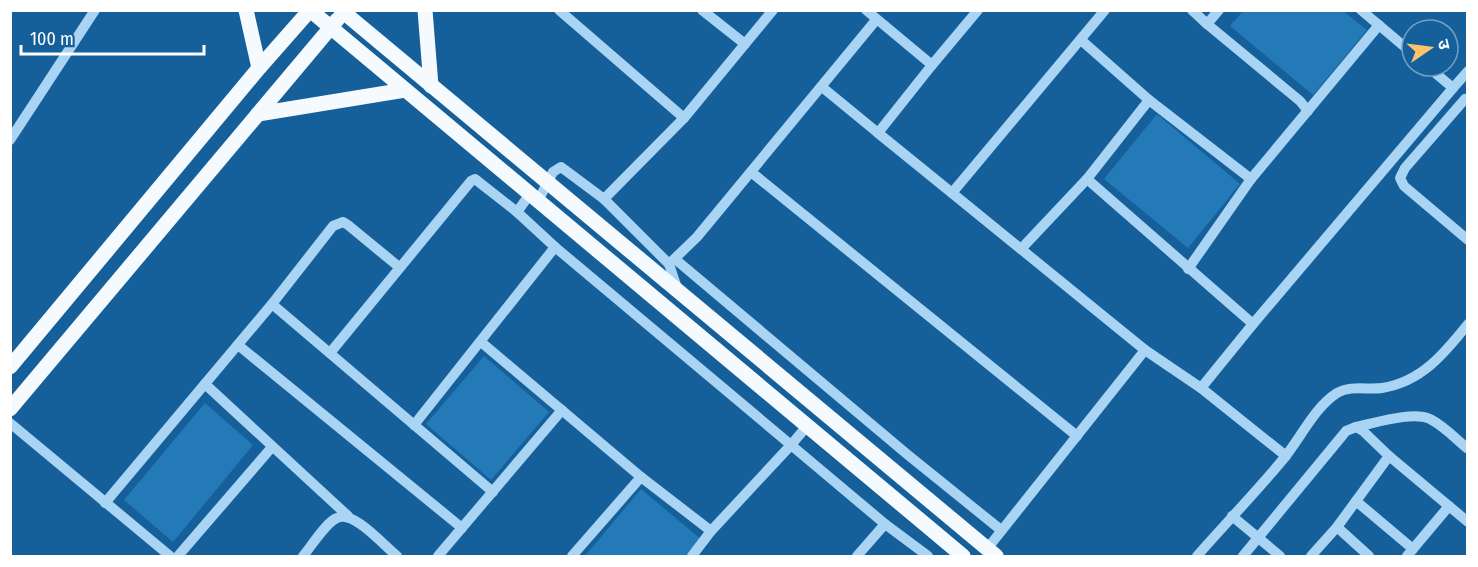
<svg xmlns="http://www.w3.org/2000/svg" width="1478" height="567" font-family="'Fira Sans Condensed','Noto Sans Devanagari',sans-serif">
	<rect width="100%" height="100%" fill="#15609a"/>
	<g fill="#2479b7">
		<polygon points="1343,11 1367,30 1313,95 1230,26 1243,11"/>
		<polygon points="1157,114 1240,184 1188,248 1104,179"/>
		<polygon points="484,356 549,412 491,480 426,424"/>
		<polygon points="205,403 253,445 173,542 124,500"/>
		<polygon points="641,489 702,540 689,556 585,556"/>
	</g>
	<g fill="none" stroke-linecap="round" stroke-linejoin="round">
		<g stroke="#a9d4f3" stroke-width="10">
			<polyline points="559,10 684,118"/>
			<polyline points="702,10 745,44"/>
			<polyline points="866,10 932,65 978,10"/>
			<polyline points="1192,10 1207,24 1219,10"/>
			<polyline points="1361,10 1412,53"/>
			<polyline points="1207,24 1300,101 1308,111"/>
			<polyline points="1081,40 1149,100 1087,179 1253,324"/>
			<polyline points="822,87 878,133 932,65"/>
			<polyline points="1453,88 1468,71"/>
			<polyline points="1149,100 1251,179 1188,269"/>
			<polyline points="1468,101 1465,99 1405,168 1400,178 1404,186 1468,240"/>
			<polyline points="878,133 952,193 1105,10"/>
			<polyline points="10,140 95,10"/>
			<polyline points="751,172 1077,436"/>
			<polyline points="1251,179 1379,25"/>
			<polyline points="952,193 1145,350 1201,388"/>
			<polyline points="604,199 669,264 678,291"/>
			<polyline points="538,201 553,172 561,167 604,199 684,118 773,10"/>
			<polyline points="555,247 791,445 807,426"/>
			<polyline points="1021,249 1087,179"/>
			<polyline points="675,259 908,455 1001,530"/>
			<polyline points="669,264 697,237 876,20"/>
			<polyline points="272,304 493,492"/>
			<polyline points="481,342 641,477 711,531"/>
			<polyline points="238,345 462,528"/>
			<polyline points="330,353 471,181 475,179 517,212 530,194"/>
			<polyline points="205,384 348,516"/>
			<polyline points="10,423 170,556"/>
			<polyline points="414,425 555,247 517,212"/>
			<path d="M 1356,427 C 1376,423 1412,411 1430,419 C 1444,426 1456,439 1468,449"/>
			<polyline points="1286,456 1201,388 1253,324 1453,88 1427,66"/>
			<polyline points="1356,501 1413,549"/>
			<polyline points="105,503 272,304 333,226 343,222 348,225 399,267"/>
			<polyline points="1232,516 1280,556"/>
			<polyline points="885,524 928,556"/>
			<polyline points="1337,527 1369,556"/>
			<polyline points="987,549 1145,350"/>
			<polyline points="178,556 272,447"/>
			<path d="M 303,556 C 311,547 326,522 337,518 C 354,510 384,546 397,556"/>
			<polyline points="438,556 562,410"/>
			<polyline points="572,556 641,477"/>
			<polyline points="692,556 711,531 791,445 885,524 857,556"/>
			<path d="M 1197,556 C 1226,523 1257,491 1285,457 C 1301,437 1315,407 1337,393 C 1351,385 1367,390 1382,388 C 1421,382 1444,354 1468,324"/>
			<polyline points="1243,556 1342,436 1346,431 1356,427 1363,431 1389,456 1468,522"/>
			<polyline points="1311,556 1337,527 1389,456"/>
			<polyline points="1407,556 1449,506"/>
		</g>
		<g stroke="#f5faff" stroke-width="15">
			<polyline points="246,10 259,68"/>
			<polyline points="310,10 963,556"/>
			<polyline points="341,10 996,556"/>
			<polyline points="425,10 431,86"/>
			<polyline points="258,114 405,90"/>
			<polyline points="10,367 259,68 310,10"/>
			<polyline points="10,409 337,20"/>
		</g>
	</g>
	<rect width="1478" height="567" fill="none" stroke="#ffffff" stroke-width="24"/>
	<g transform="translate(1430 48) rotate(76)"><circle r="28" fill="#15609a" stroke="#73a0c2" stroke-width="1.5"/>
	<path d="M0-4.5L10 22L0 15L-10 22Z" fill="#ffc26b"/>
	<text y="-9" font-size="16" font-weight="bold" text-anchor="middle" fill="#ffffff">उ</text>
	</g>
	<path d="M21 45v9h183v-9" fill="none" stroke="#ffffff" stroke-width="3"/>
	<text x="30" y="45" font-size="18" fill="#ffffff" stroke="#15609a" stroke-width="4.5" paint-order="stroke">100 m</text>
</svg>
